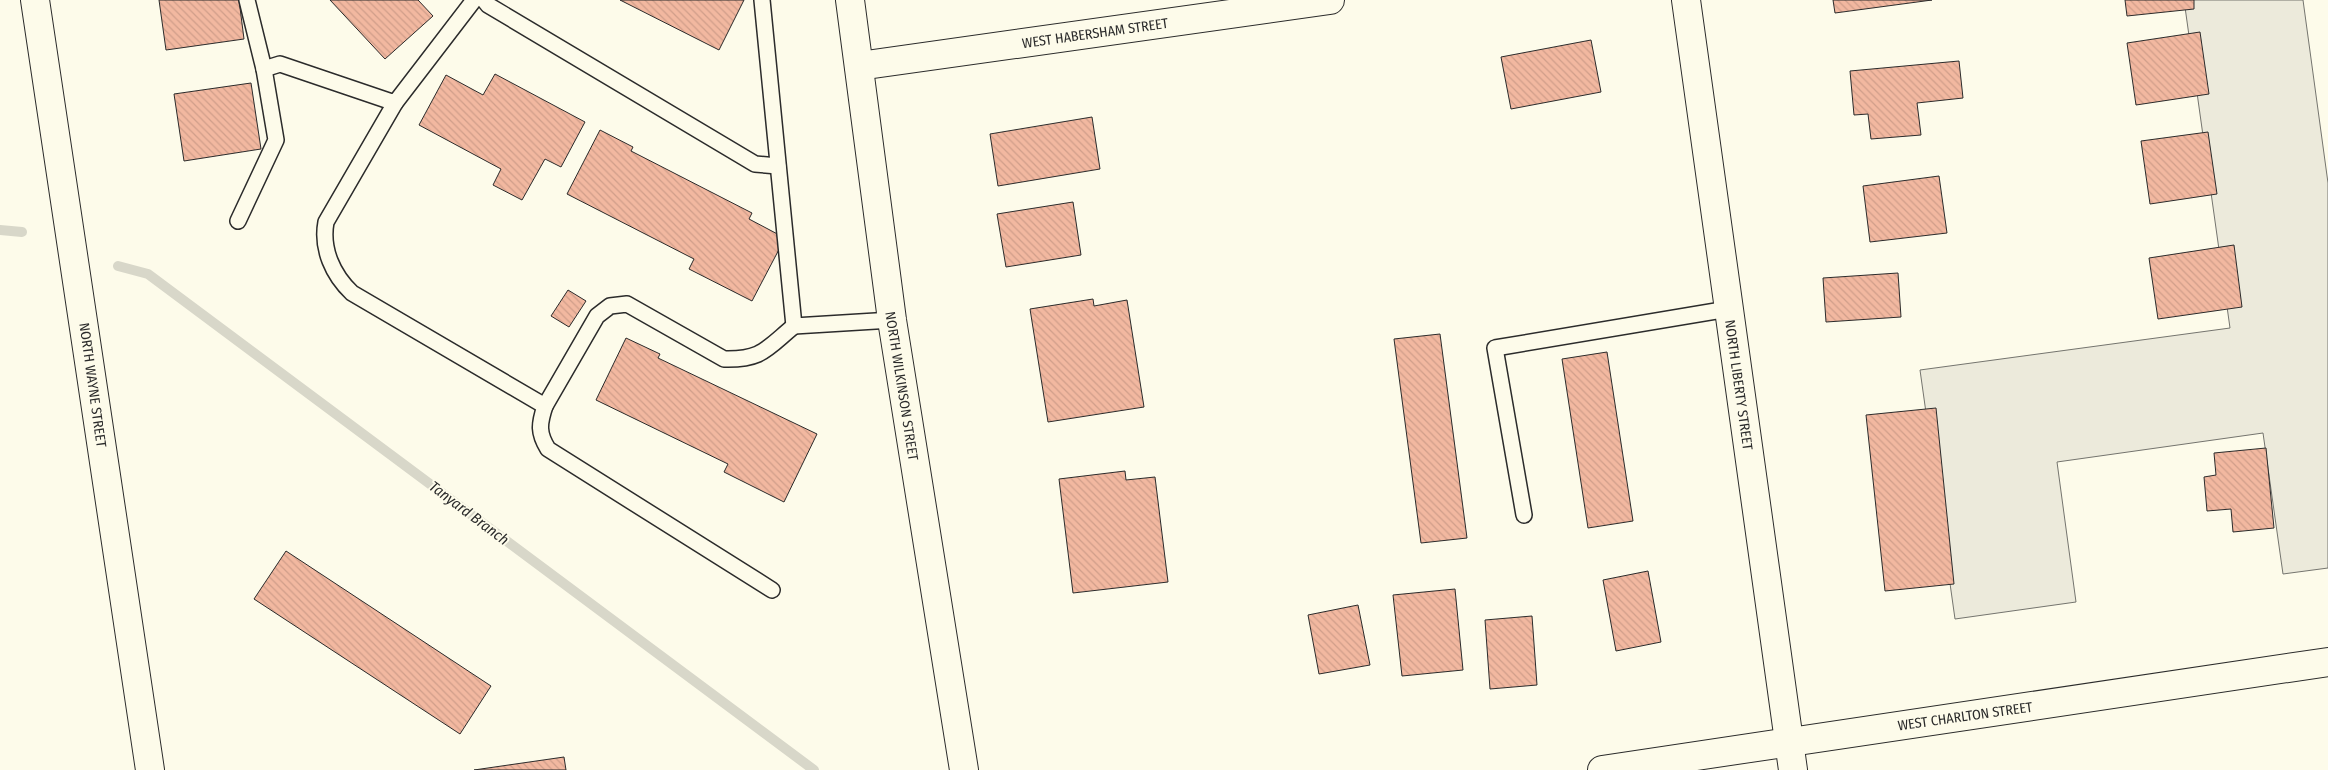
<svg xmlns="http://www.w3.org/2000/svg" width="2328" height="770" font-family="'Fira Sans Condensed',sans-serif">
	<defs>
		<pattern id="building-back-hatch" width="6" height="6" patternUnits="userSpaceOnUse" patternTransform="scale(1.25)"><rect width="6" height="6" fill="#f2b8a0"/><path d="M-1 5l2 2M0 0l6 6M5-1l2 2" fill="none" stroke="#d09e8a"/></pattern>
	</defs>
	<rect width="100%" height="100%" fill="#fdfbea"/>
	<polygon fill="#eceadb" stroke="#74746e" points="2184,0 2303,0 2328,183 2328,568 2283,574 2263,433 2057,462 2076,602 1955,619 1920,370 2230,328"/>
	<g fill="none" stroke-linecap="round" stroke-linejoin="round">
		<g stroke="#d8d7c9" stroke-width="10">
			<polyline points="0,230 22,232"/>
			<polyline points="118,266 148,274 814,770"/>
		</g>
	</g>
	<g fill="url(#building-back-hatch)" stroke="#2b2b2b">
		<polygon points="159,0 239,0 244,39 166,50"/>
		<polygon points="330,0 418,0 433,16 385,59"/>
		<polygon points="620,0 744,0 719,50"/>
		<polygon points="1833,0 1932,0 1835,13"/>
		<polygon points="2125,0 2194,0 2194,9 2127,16"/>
		<polygon points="2200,32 2209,94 2136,105 2127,43"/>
		<polygon points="1591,40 1601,92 1511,109 1501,57"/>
		<polygon points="1959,61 1963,98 1917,103 1921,135 1871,139 1868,114 1854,115 1850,71"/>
		<polygon points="495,74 585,122 561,167 545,159 522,200 493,185 501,169 419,125 446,75 483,95"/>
		<polygon points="251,83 261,149 184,161 174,94"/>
		<polygon points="1092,117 1100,169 998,186 990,134"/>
		<polygon points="600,130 633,147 631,151 752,213 749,219 785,238 752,301 689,269 694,259 567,194"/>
		<polygon points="2208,132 2217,194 2150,204 2141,141"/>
		<polygon points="1939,176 1947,233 1870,242 1863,186"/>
		<polygon points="1073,202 1081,255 1006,267 997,214"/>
		<polygon points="2234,245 2242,307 2158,319 2149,258"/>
		<polygon points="1898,273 1901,317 1826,322 1823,278"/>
		<polygon points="568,290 586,301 569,327 551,316"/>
		<polygon points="1093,299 1094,306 1127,300 1144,407 1048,422 1030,309"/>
		<polygon points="1440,334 1467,538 1421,543 1394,339"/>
		<polygon points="626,338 660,354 658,358 817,434 784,502 724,472 728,464 596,400"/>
		<polygon points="1607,352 1633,521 1588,528 1562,359"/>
		<polygon points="1936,408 1954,584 1885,591 1866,415"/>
		<polygon points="2266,448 2274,528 2233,532 2231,509 2207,511 2204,477 2216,475 2214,453"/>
		<polygon points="1125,471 1126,480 1155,477 1168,582 1073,593 1059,479"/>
		<polygon points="286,551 491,686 460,734 254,599"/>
		<polygon points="1648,571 1661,642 1616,651 1603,580"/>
		<polygon points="1455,589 1463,670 1402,676 1393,595"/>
		<polygon points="1358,605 1370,665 1319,674 1308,615"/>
		<polygon points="1532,616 1537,685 1490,689 1485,620"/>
		<polygon points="564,757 566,770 474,770"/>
	</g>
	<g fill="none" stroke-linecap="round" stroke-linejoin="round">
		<defs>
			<g id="service">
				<polyline points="484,0 488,5 755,164 778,166"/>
				<polyline points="762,0 794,326 892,320"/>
				<polyline points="264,69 280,64 395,103 474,0"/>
				<path d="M 395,103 L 326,222 C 321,249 333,275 352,293 L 545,406 L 597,316 L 610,306 L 627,304 L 724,359 C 762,360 766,349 794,326"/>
				<polyline points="238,221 276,140 264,69 247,0"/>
				<path d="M 545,406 C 539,424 538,433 548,449 L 772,590"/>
				<polyline points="1524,515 1495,348 1728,309"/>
			</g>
			<g id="minor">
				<polyline points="35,0 150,770"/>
				<polyline points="850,0 892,320 964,770"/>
				<polyline points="1686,0 1793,770"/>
				<polyline points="859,66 1330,0"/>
				<polyline points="1602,770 2328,662"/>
			</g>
		</defs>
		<use href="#service" stroke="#2b2b2b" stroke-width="18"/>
		<use href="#minor" stroke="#2b2b2b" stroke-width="30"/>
		<use href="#service" stroke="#fdfbea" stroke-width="15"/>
		<use href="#minor" stroke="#fdfbea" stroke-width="28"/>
	</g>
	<g text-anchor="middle" stroke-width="4" stroke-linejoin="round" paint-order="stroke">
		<g font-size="14" fill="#2b2b2b" stroke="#fdfbea">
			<text transform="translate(1095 33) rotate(-8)" y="5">WEST HABERSHAM STREET</text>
			<text transform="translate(93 385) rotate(82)" y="5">NORTH WAYNE STREET</text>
			<text transform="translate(1739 385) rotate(82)" y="5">NORTH LIBERTY STREET</text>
			<text transform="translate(902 386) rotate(81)" y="5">NORTH WILKINSON STREET</text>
			<text transform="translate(1965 716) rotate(-8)" y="5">WEST CHARLTON STREET</text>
		</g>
		<g font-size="15" font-style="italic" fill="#2b2b2b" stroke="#fdfbea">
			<text transform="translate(469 513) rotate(37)" y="5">Tanyard Branch</text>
		</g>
	</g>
</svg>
